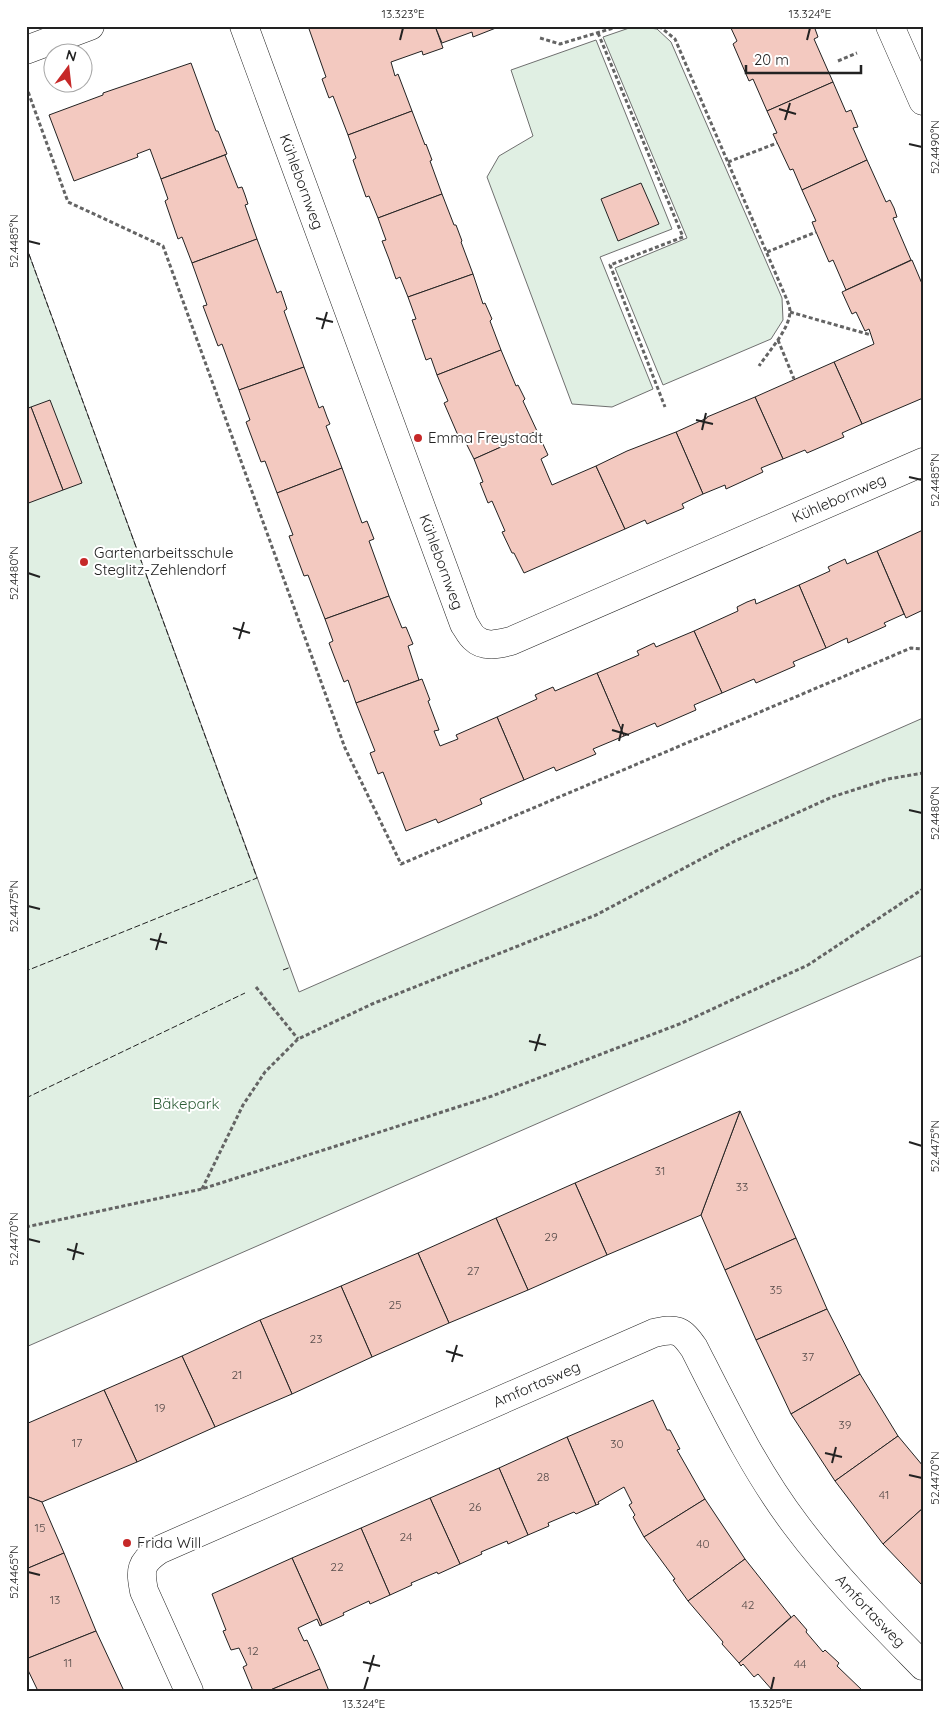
<svg xmlns="http://www.w3.org/2000/svg" width="949" height="1717" font-family="Quicksand,sans-serif">
	<rect width="100%" height="100%" fill="#fff"/>
	<g fill="#e0efe3" stroke="#6f6f6f">
		<polygon points="635,26 657,29 671,42 782,298 783,320 771,339 663,385 615,268 687,238 603,37"/>
		<polygon points="596,40 672,229 600,257 653,389 612,407 572,404 487,177 499,156 533,136 511,70"/>
		<polygon points="26,246 299,992 923,718 923,955 26,1347"/>
	</g>
	<g fill="#f3c9c0" stroke="#222">
		<polygon points="308,26 435,26 443,48 423,55 422,51 391,62 395,76 398,74 412,111 348,135 333,96 329,98 322,79 326,77"/>
		<polygon points="435,26 501,26 473,37 472,32 442,43"/>
		<polygon points="730,26 814,26 818,37 814,39 833,82 767,111 753,79 749,81 733,44 737,41"/>
		<polygon points="191,63 216,131 218,131 227,154 161,179 150,149 137,154 138,157 74,181 49,115 103,95 103,93"/>
		<polygon points="833,82 846,112 851,110 858,127 853,128 867,160 802,190 793,169 790,170 773,134 777,133 767,111"/>
		<polygon points="412,111 425,145 426,144 432,160 430,161 442,194 378,218 369,196 366,197 353,160 356,158 348,135"/>
		<polygon points="225,155 238,188 242,187 245,195 248,204 245,205 257,239 192,263 182,237 178,239 165,201 168,199 161,179"/>
		<polygon points="867,160 886,202 890,200 894,208 897,217 893,218 911,260 846,290 833,260 829,262 816,232 812,222 816,221 802,190"/>
		<polygon points="641,183 659,224 618,241 601,199"/>
		<polygon points="442,194 454,225 456,225 462,241 461,242 473,274 408,297 400,277 396,279 389,259 382,241 386,240 378,218"/>
		<polygon points="257,239 277,293 281,291 287,309 284,311 304,367 239,390 222,344 218,346 203,306 207,305 192,263"/>
		<polygon points="912,260 923,286 923,398 862,424 834,362 874,344 869,329 865,331 856,312 852,314 842,292"/>
		<polygon points="473,274 483,304 485,303 492,319 490,321 501,350 437,375 431,358 426,360 412,320 416,319 408,297"/>
		<polygon points="501,350 516,386 518,385 525,399 523,401 537,431 474,459 464,439 460,440 444,403 448,401 437,375"/>
		<polygon points="834,362 862,424 842,433 844,437 807,453 805,450 783,459 755,397"/>
		<polygon points="304,367 319,408 323,406 327,417 330,424 326,426 342,468 277,493 265,461 261,462 246,422 250,420 239,390"/>
		<polygon points="755,397 783,459 761,468 763,472 726,489 725,485 703,494 676,432 707,418 707,417"/>
		<polygon points="50,400 82,483 63,490 31,407"/>
		<polygon points="31,407 63,490 26,504 26,409"/>
		<polygon points="537,431 548,455 541,459 552,485 596,466 625,529 524,573 514,553 512,553 502,532 505,531 492,501 488,503 480,483 483,482 474,459"/>
		<polygon points="676,432 703,494 682,504 684,508 647,524 645,520 625,529 596,466 627,451"/>
		<polygon points="342,468 362,523 367,521 374,539 369,541 389,596 325,619 308,575 304,576 289,536 293,535 277,493"/>
		<polygon points="923,530 923,610 906,618 877,551"/>
		<polygon points="877,551 904,614 884,623 886,626 848,643 847,638 826,648 799,585 830,571 828,567 845,559 847,564"/>
		<polygon points="799,585 826,648 793,662 795,666 756,683 754,679 722,693 694,631 738,611 737,607 747,602 755,599 756,604"/>
		<polygon points="389,596 402,628 406,627 413,644 408,646 419,680 356,703 348,680 344,682 329,643 333,641 325,619"/>
		<polygon points="694,631 722,693 694,705 696,710 657,727 655,723 624,736 597,673 639,655 637,651 654,643 656,647"/>
		<polygon points="597,673 624,736 593,749 596,754 556,771 554,767 524,780 497,717 537,699 535,695 553,687 555,691"/>
		<polygon points="422,679 430,700 428,701 439,730 434,731 440,746 458,739 456,735 497,717 524,780 480,799 482,804 438,823 436,819 406,831 383,772 378,774 370,753 375,751 356,703"/>
		<polygon points="740,1111 796,1238 725,1270 701,1215"/>
		<polygon points="740,1111 701,1215 607,1255 575,1183"/>
		<polygon points="575,1183 607,1255 528,1290 496,1218"/>
		<polygon points="496,1218 528,1290 449,1323 418,1253"/>
		<polygon points="796,1238 827,1309 756,1340 725,1270"/>
		<polygon points="418,1253 449,1323 372,1357 341,1286"/>
		<polygon points="341,1286 372,1357 292,1394 260,1320"/>
		<polygon points="827,1309 860,1374 791,1414 756,1340"/>
		<polygon points="260,1320 292,1394 215,1427 182,1356"/>
		<polygon points="182,1356 215,1427 137,1462 104,1390"/>
		<polygon points="860,1374 898,1436 835,1481 791,1414"/>
		<polygon points="104,1390 137,1462 42,1502 26,1496 26,1424"/>
		<polygon points="653,1400 667,1430 670,1430 680,1449 677,1450 705,1499 644,1537 633,1517 635,1515 629,1505 632,1503 624,1487 598,1502 599,1504 596,1505 567,1437"/>
		<polygon points="898,1436 923,1466 923,1508 883,1544 835,1481"/>
		<polygon points="567,1437 596,1505 576,1514 574,1512 548,1523 549,1526 528,1535 499,1468"/>
		<polygon points="499,1468 528,1535 508,1544 507,1541 481,1552 482,1554 460,1564 430,1498"/>
		<polygon points="26,1496 42,1502 64,1553 26,1569"/>
		<polygon points="430,1498 460,1564 438,1574 437,1572 411,1583 412,1585 390,1595 361,1528"/>
		<polygon points="705,1499 745,1559 688,1601 673,1580 675,1579 644,1537"/>
		<polygon points="923,1508 923,1586 883,1544"/>
		<polygon points="361,1528 390,1595 370,1604 369,1601 343,1613 344,1615 322,1625 292,1558"/>
		<polygon points="64,1553 96,1631 26,1659 26,1569"/>
		<polygon points="292,1558 322,1625 320,1626 317,1619 298,1628 304,1641 307,1640 320,1669 268,1691 253,1691 243,1667 247,1665 239,1648 231,1650 223,1631 226,1630 212,1594"/>
		<polygon points="745,1559 791,1617 739,1663 722,1644 723,1642 688,1601"/>
		<polygon points="794,1615 807,1630 806,1632 823,1652 825,1650 839,1663 837,1666 863,1691 773,1691 758,1674 754,1677 743,1664 741,1666 739,1663"/>
		<polygon points="96,1631 124,1691 38,1691 26,1666 26,1659"/>
		<polygon points="320,1669 329,1691 268,1691"/>
	</g>
	<g fill="none" stroke-linecap="round" stroke-linejoin="round">
		<defs>
			<g id="street">
				<path id="s1" d="M 244,26 L 464,624 C 467,628 470,635 474,638 C 484,648 499,644 511,641 L 923,462"/>
				<polyline points="26,50 90,26"/>
				<path id="s2" d="M 189,1691 L 144,1591 C 140,1570 140,1563 159,1550 L 654,1333 C 676,1328 681,1329 694,1348 C 725,1409 755,1471 796,1525 C 834,1576 879,1621 923,1666"/>
			</g>
			<polyline id="secondary" points="890,26 923,101"/>
		</defs>
		<use href="#street" stroke="#222" stroke-width="29"/>
		<use href="#secondary" stroke="#222" stroke-width="29"/>
		<g stroke="#646464" stroke-width="3" stroke-dasharray="4 2.5" stroke-linecap="butt">
			<path d="M 659,26 L 675,39 L 787,300 C 788,303 790,308 790,311 C 790,329 768,352 759,366"/>
			<polyline points="598,33 683,237 610,265 665,407"/>
			<polyline points="540,38 560,44 620,26"/>
			<polyline points="838,61 857,53"/>
			<polyline points="26,86 68,202 163,246 345,748 401,864 911,648 923,649"/>
			<polyline points="728,162 777,143"/>
			<polyline points="767,252 816,232"/>
			<polyline points="790,312 871,335"/>
			<polyline points="778,340 794,379"/>
			<polyline points="256,987 298,1039"/>
			<polyline points="202,1189 243,1105 265,1072 298,1039 372,1004 596,915 735,841 832,797 888,779 923,773"/>
			<polyline points="26,1227 202,1189 492,1096 682,1023 808,965 923,889"/>
		</g>
		<use href="#street" stroke="#fff" stroke-width="28"/>
		<use href="#secondary" stroke="#fff" stroke-width="28"/>
		<g stroke="#222" stroke-width="1" stroke-dasharray="6 2.5" stroke-linecap="butt">
			<polyline points="26,246 257,878 26,971"/>
			<polyline points="283,970 291,967"/>
			<polyline points="26,1098 245,993"/>
		</g>
	</g>
	<path fill="none" stroke="#222" stroke-width="2" d="M 400,40 L 403,28M 807,40 L 810,28M 779,109 L 796,114M 785,120 L 790,103M 909,144 L 922,147M 28,241 L 40,244M 316,318 L 333,322M 322,329 L 327,312M 696,420 L 713,424M 702,430 L 706,413M 909,477 L 922,480M 28,573 L 40,577M 233,628 L 250,633M 239,639 L 244,622M 612,730 L 629,735M 619,741 L 623,724M 909,810 L 922,813M 28,906 L 40,909M 150,939 L 167,943M 156,950 L 161,933M 529,1041 L 546,1045M 535,1051 L 540,1034M 909,1142 L 922,1146M 28,1239 L 40,1242M 67,1249 L 84,1254M 73,1260 L 77,1243M 446,1351 L 463,1356M 452,1362 L 457,1345M 825,1453 L 842,1457M 832,1463 L 836,1447M 909,1475 L 922,1478M 28,1572 L 40,1575M 363,1662 L 380,1666M 369,1672 L 374,1655M 364,1690 L 368,1677M 771,1690 L 774,1677"/>
	<g fill="#c62828" stroke="#fff" stroke-width="2">
		<circle cx="418" cy="438" r="5"/>
		<circle cx="84" cy="562" r="5"/>
		<circle cx="127" cy="1543" r="5"/>
	</g>
	<g text-anchor="middle" stroke-width="4" stroke-linejoin="round" paint-order="stroke">
		<g font-size="12" fill="#564c4a">
			<text x="660" y="1175">31</text>
			<text x="742" y="1191">33</text>
			<text x="551" y="1241">29</text>
			<text x="473" y="1275">27</text>
			<text x="776" y="1294">35</text>
			<text x="395" y="1309">25</text>
			<text x="316" y="1343">23</text>
			<text x="808" y="1361">37</text>
			<text x="237" y="1379">21</text>
			<text x="160" y="1412">19</text>
			<text x="845" y="1429">39</text>
			<text x="77" y="1447">17</text>
			<text x="617" y="1448">30</text>
			<text x="543" y="1481">28</text>
			<text x="884" y="1499">41</text>
			<text x="475" y="1511">26</text>
			<text x="40" y="1532">15</text>
			<text x="406" y="1541">24</text>
			<text x="703" y="1548">40</text>
			<text x="337" y="1571">22</text>
			<text x="55" y="1604">13</text>
			<text x="748" y="1609">42</text>
			<text x="253" y="1655">12</text>
			<text x="68" y="1667">11</text>
			<text x="800" y="1668">44</text>
		</g>
		<g font-size="15" fill="#222" stroke="#fff">
			<text dy="5" stroke="none"><textPath href="#s1" startOffset="166">Kühlebornweg</textPath></text>
			<text dy="5" stroke="none"><textPath href="#s1" startOffset="1051">Kühlebornweg</textPath></text>
			<text dy="5" stroke="none"><textPath href="#s1" startOffset="571">Kühlebornweg</textPath></text>
			<text dy="5" stroke="none"><textPath href="#s2" startOffset="570">Amfortasweg</textPath></text>
			<text dy="5" stroke="none"><textPath href="#s2" startOffset="1064">Amfortasweg</textPath></text>
		</g>
		<g font-size="15" fill="#222" stroke="#fff" text-anchor="start">
			<text x="428" y="443">Emma Freystadt</text>
			<text x="94" y="558">Gartenarbeitsschule<tspan x="94" dy="17">Steglitz-Zehlendorf</tspan></text>
			<text x="137" y="1548">Frida Will</text>
		</g>
		<g font-size="15" fill="#2f5e38" stroke="#fff">
			<text x="186" y="1109">Bäkepark</text>
		</g>
	</g>
	<rect width="949" height="1717" fill="none" stroke="#ffffff" stroke-width="55"/>
	<g transform="translate(68 68) rotate(15)"><circle r="24" fill="#ffffff" stroke="#a7a7a7"/>
	<path d="M0-4L9 19L0 12L-9 19Z" fill="#c62828"/>
	<text y="-8" font-size="14" font-weight="bold" text-anchor="middle" fill="#222222">N</text>
	</g>
	<path d="M746 65v8h115v-8" fill="none" stroke="#222222" stroke-width="2.5"/>
	<text x="754" y="65" font-size="15" fill="#222222" stroke="#ffffff" stroke-width="4" paint-order="stroke">20 m</text>
	<rect x="28" y="28" width="894" height="1662" fill="none" stroke="#222" stroke-width="2"/>
	<g font-size="12" text-anchor="middle" fill="#222">
		<text x="403" y="18">13.323°E</text>
		<text x="810" y="18">13.324°E</text>
		<text transform="translate(935 147) rotate(-90)" y="4">52.4490°N</text>
		<text transform="translate(14 241) rotate(-90)" y="4">52.4485°N</text>
		<text transform="translate(935 480) rotate(-90)" y="4">52.4485°N</text>
		<text transform="translate(14 573) rotate(-90)" y="4">52.4480°N</text>
		<text transform="translate(935 813) rotate(-90)" y="4">52.4480°N</text>
		<text transform="translate(14 906) rotate(-90)" y="4">52.4475°N</text>
		<text transform="translate(935 1146) rotate(-90)" y="4">52.4475°N</text>
		<text transform="translate(14 1239) rotate(-90)" y="4">52.4470°N</text>
		<text transform="translate(935 1478) rotate(-90)" y="4">52.4470°N</text>
		<text transform="translate(14 1572) rotate(-90)" y="4">52.4465°N</text>
		<text x="364" y="1708">13.324°E</text>
		<text x="771" y="1708">13.325°E</text>
	</g>
</svg>
